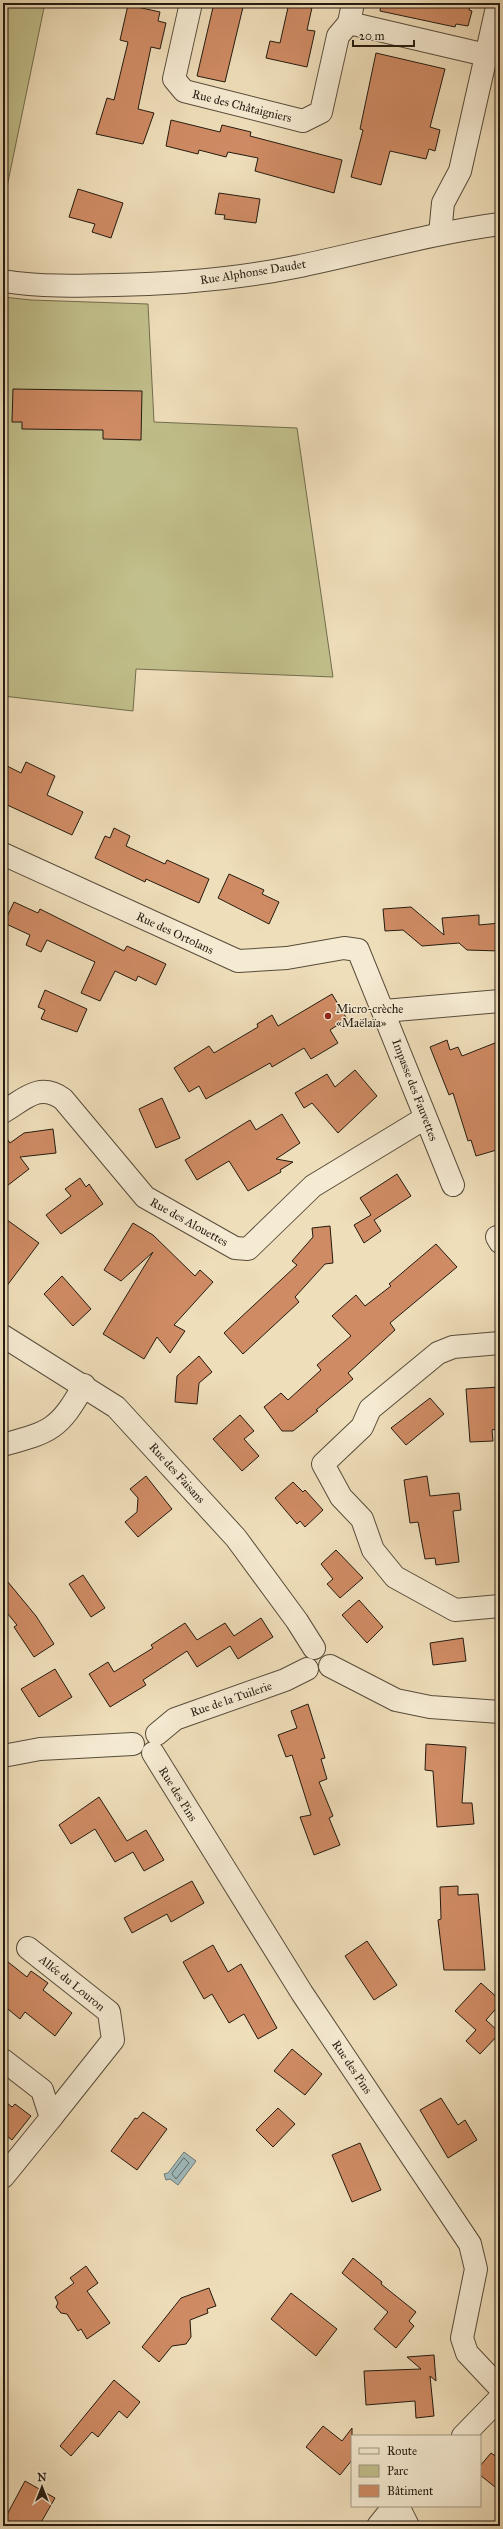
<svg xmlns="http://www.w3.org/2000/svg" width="503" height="2529" font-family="'IM FELL Great Primer',serif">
	<rect width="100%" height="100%" fill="#efdeba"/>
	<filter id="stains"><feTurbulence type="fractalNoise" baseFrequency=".005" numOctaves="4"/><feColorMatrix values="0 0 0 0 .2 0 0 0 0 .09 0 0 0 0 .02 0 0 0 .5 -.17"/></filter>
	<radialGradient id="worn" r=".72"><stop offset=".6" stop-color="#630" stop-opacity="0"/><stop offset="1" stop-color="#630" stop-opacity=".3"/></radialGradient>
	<g fill="#c1bf8b" stroke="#726d4e">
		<polygon points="3,3 45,3 3,206"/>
		<polygon points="3,297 31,300 148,304 154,422 297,428 333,677 136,669 133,711 3,696"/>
	</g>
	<polygon fill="#9fb9bb" stroke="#6e7a77" points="184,2152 196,2161 178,2185 170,2179 166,2180 164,2174 168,2173"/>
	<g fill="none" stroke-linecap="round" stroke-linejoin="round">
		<polygon stroke="#626a66" stroke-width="1" points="184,2158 189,2163 176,2179 172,2174"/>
	</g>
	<g fill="#cf8b64" stroke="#241b10">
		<polygon points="214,3 244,3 225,82 197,76"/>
		<polygon points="289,3 313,3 307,30 315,31 307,67 266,58 270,41 280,43"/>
		<polygon points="381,3 471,3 469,10 472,11 468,26 456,24 455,27 380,11"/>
		<polygon points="128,5 160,12 158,21 166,23 160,49 151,47 138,109 154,113 143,144 96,134 107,98 114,100 128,42 120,40"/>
		<polygon points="376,53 445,69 430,127 440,130 435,151 429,149 426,159 390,151 381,185 351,177 363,130 360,129"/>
		<polygon points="171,120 220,132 222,125 251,132 250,136 342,160 334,193 255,171 258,158 228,152 226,157 199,150 198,154 166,146"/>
		<polygon points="78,189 123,203 111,238 92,232 95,224 69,217"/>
		<polygon points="219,193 260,199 256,223 224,219 225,215 215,214"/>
		<polygon points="13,389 142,391 141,440 103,439 103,430 22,429 22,422 12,422"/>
		<polygon points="26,762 55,776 47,795 83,812 72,835 3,803 3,764 21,773"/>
		<polygon points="114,828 130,836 126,846 165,864 167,860 209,879 199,903 146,879 145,882 95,858 105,836 110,838"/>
		<polygon points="229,874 264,890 262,894 279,902 269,924 218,898"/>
		<polygon points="14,902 38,913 40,909 124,951 127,946 166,964 156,985 138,976 136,981 115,971 100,1001 81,993 95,962 47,940 41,952 26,945 30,935 4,923"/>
		<polygon points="411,907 444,935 442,918 479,915 479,925 500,923 500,951 467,950 459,943 422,946 403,930 385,931 383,909"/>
		<polygon points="45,990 87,1009 77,1032 41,1019 45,1010 38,1007"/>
		<polygon points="332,994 347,1019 330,1030 338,1043 311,1059 304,1048 272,1067 270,1063 206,1099 199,1086 189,1092 174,1068 209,1046 214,1053 258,1027 257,1024 272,1015 278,1026"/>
		<polygon points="447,1040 450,1050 458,1047 462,1056 500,1041 500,1149 476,1156 471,1140 468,1141 453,1093 449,1095 430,1047"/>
		<polygon points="355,1070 377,1096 338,1133 312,1103 304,1108 295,1093 327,1074 335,1087"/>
		<polygon points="162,1098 180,1138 156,1148 139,1109"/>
		<polygon points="282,1114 300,1143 276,1159 293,1162 280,1170 281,1172 248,1191 229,1161 197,1180 185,1160 250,1120 256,1130"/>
		<polygon points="53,1129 56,1153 20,1157 29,1169 3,1189 3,1133 10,1143 24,1133"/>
		<polygon points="397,1174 411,1196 374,1220 381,1231 364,1243 354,1225 371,1215 360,1198"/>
		<polygon points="80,1178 86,1187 89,1184 103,1204 61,1234 46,1215 71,1196 65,1189"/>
		<polygon points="3,1217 39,1243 3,1291"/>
		<polygon points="133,1223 153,1235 195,1276 200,1270 213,1282 174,1325 185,1331 170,1353 157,1337 144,1359 103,1334 153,1252 121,1281 104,1270"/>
		<polygon points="330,1226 333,1263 325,1264 295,1297 299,1302 243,1354 224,1333 297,1265 292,1261 313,1237 312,1228"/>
		<polygon points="436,1244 457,1267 390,1323 395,1330 348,1373 353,1379 316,1410 318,1411 293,1431 282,1431 264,1407 281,1393 288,1400 321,1370 317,1365 351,1336 332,1316 356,1295 365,1306 391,1286 389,1284"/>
		<polygon points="62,1276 91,1309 73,1326 44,1294"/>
		<polygon points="199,1356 212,1372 199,1383 197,1404 175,1402 177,1376"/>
		<polygon points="500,1387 500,1414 496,1414 497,1429 492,1430 493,1441 470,1442 466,1389"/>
		<polygon points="430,1398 444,1414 406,1445 391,1428"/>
		<polygon points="240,1415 254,1431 244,1439 259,1456 242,1471 213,1439"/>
		<polygon points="146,1476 172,1509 138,1537 125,1522 137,1512 138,1498 130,1489"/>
		<polygon points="427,1476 430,1496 459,1493 461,1510 453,1511 459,1562 436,1565 435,1558 425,1559 418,1522 410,1523 404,1480"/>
		<polygon points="293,1482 303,1492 305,1490 323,1510 305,1527 300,1521 297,1524 275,1498"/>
		<polygon points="336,1550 363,1578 340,1598 327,1584 333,1579 321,1564"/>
		<polygon points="83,1575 105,1608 91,1617 69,1584"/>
		<polygon points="3,1576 36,1616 54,1644 34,1657 14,1627 17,1625 3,1608"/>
		<polygon points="359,1600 383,1627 367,1643 342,1615"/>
		<polygon points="261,1618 273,1637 238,1659 230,1646 197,1667 187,1651 143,1680 146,1685 110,1707 89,1674 108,1662 114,1672 153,1648 151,1645 185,1623 197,1640 225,1623 234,1636"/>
		<polygon points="463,1638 466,1661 433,1665 430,1643"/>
		<polygon points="55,1669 72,1697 39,1717 21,1689"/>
		<polygon points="308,1704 325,1758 321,1759 327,1779 319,1782 333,1816 329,1818 340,1845 314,1855 300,1817 311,1815 292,1755 286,1757 278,1735 297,1728 291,1711"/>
		<polygon points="426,1744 466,1747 462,1803 472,1803 474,1824 437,1827 433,1771 425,1770"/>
		<polygon points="99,1797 127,1841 146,1830 164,1860 144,1871 133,1852 115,1862 95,1829 71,1844 59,1825"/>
		<polygon points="192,1881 204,1903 171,1922 167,1914 132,1933 124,1918"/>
		<polygon points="458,1886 458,1895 478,1894 485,1970 444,1970 438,1920 441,1919 440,1887"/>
		<polygon points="367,1941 397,1985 374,2000 345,1956"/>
		<polygon points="213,1945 228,1972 241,1964 277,2028 258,2039 244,2014 229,2023 212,1994 204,1999 183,1962"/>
		<polygon points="3,1958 27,1977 31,1971 48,1983 43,1990 72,2013 55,2036 25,2012 20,2019 3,2005"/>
		<polygon points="481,1983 500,2000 500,2004 486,2020 500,2033 480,2054 466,2041 476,2030 455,2011"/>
		<polygon points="292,2049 322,2074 305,2095 274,2071"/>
		<polygon points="441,2098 458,2125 465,2120 477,2140 448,2158 420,2110"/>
		<polygon points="3,2100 12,2107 15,2104 31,2116 12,2140 3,2133"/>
		<polygon points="278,2108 295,2124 273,2147 256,2130"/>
		<polygon points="143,2112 167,2129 137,2170 111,2151 135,2118 137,2119"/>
		<polygon points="360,2143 381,2190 352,2202 332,2155"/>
		<polygon points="353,2258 382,2282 381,2284 416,2312 409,2321 414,2326 396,2348 374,2329 388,2312 342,2273"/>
		<polygon points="86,2266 98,2283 87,2291 110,2323 87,2339 81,2329 78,2331 67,2314 61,2313 56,2307 58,2303 55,2297 74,2283 70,2278"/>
		<polygon points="209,2288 216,2306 207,2309 208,2313 190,2320 191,2337 186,2344 172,2346 159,2362 142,2347 181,2298"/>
		<polygon points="291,2293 337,2329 316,2356 271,2319"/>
		<polygon points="434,2355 436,2381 430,2376 434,2416 416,2418 415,2401 366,2405 364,2371 421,2369 407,2357"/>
		<polygon points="114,2380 140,2402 127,2418 119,2411 98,2437 92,2432 71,2456 60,2446"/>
		<polygon points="323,2426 342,2441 352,2428 352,2460 340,2475 306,2447"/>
		<polygon points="491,2453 500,2459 500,2491 480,2475 480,2466"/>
		<polygon points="25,2481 55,2498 39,2526 3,2526 3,2522"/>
	</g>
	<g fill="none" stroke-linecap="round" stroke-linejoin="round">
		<defs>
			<g id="minor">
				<polyline points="191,3 174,79 184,91 303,121 321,112 338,36 349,23"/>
				<polyline points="353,3 349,23 486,55"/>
				<polyline points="440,234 443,203 460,171 498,3"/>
				<path d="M 3,281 C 40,287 77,286 115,285 C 176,284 236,279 295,267 C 364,253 431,233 500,224"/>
				<polyline points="3,854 238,961 287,958 344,948 358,950 453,1185"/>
				<polyline points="384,1011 500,1001"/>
				<path d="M 3,1112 C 25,1099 39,1082 63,1099 L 145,1197 L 235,1248 L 248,1249 L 313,1186 L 425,1118"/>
				<polyline points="497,1237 500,1242"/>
				<polyline points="3,1336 116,1407 236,1538 297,1621 314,1648"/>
				<polyline points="500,1343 453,1347 438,1353 370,1409 362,1427 323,1464 341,1497 362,1519 373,1550 395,1577 455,1610 500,1606"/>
				<path d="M 3,1445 C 50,1432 59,1430 84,1385"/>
				<polyline points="330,1666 396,1700 430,1707 500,1712"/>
				<polyline points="157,1734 175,1719 285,1680 307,1669"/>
				<polyline points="153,1753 302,1993 470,2244 476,2269 462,2338 467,2353 500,2388"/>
				<polyline points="3,1756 40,1749 133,1744"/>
				<polyline points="28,1948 109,2012 113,2040 51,2118"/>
				<polyline points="3,2060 42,2090 51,2118 3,2177"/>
				<polyline points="463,2436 500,2398"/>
				<polyline points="398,2506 408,2526"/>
				<polyline points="378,2526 394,2506"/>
			</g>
		</defs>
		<use href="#minor" stroke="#574c3a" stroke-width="24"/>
		<use href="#minor" stroke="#f5ead2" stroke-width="22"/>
	</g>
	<circle fill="#8f2418" stroke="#f5ead2" stroke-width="1.5" cx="328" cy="1016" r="4"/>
	<g text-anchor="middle" stroke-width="3" stroke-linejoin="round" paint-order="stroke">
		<g font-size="12" fill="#241b10" stroke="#f5ead2">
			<text transform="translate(242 106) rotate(14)" y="4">Rue des Châtaigniers</text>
			<text transform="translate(253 272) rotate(-9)" y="4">Rue Alphonse Daudet</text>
			<text transform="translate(175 933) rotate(25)" y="4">Rue des Ortolans</text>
			<text transform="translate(415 1090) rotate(69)" y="4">Impasse des Fauvettes</text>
			<text transform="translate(189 1222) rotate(29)" y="4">Rue des Alouettes</text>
			<text transform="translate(177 1473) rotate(48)" y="4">Rue des Faisans</text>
			<text transform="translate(231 1699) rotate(-19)" y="4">Rue de la Tuilerie</text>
			<text transform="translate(178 1794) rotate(58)" y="4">Rue des Pins</text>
			<text transform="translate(72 1983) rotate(39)" y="4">Allée du Louron</text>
			<text transform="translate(352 2067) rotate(56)" y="4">Rue des Pins</text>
		</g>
		<g font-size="12" fill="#241b10" stroke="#f5ead2" text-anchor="start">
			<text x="336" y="1013">Micro-crèche<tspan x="336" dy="14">«Maëlaïa»</tspan></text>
		</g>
	</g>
	<rect width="503" height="2529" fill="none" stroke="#efdeba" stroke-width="16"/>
	<rect x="4" y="4" width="495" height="2521" fill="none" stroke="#241b10" stroke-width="2"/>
	<rect x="8" y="8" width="487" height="2513" fill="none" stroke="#241b10"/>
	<rect x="351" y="2435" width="130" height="72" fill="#f5ead2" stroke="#a19784"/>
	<rect x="359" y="2448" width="20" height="6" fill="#f5ead2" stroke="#a19784"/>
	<text x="387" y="2455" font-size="12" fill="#241b10">Route</text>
	<rect x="359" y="2465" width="20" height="12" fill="#c1bf8b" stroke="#a19784"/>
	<text x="387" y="2475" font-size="12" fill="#241b10">Parc</text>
	<rect x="359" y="2485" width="20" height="12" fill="#cf8b64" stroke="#a19784"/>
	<text x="387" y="2495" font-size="12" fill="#241b10">Bâtiment</text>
	<g transform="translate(42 2487)" stroke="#f5ead2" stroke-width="3" paint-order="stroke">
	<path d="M0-3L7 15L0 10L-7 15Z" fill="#241b10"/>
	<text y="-6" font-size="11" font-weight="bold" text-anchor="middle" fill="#241b10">N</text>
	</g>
	<path d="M353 40v6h61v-6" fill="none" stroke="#241b10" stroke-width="2"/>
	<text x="359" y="40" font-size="12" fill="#241b10" stroke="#f5ead2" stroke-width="3" paint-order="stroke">20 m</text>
	<rect width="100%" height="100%" filter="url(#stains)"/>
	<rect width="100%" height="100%" fill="url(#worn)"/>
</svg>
